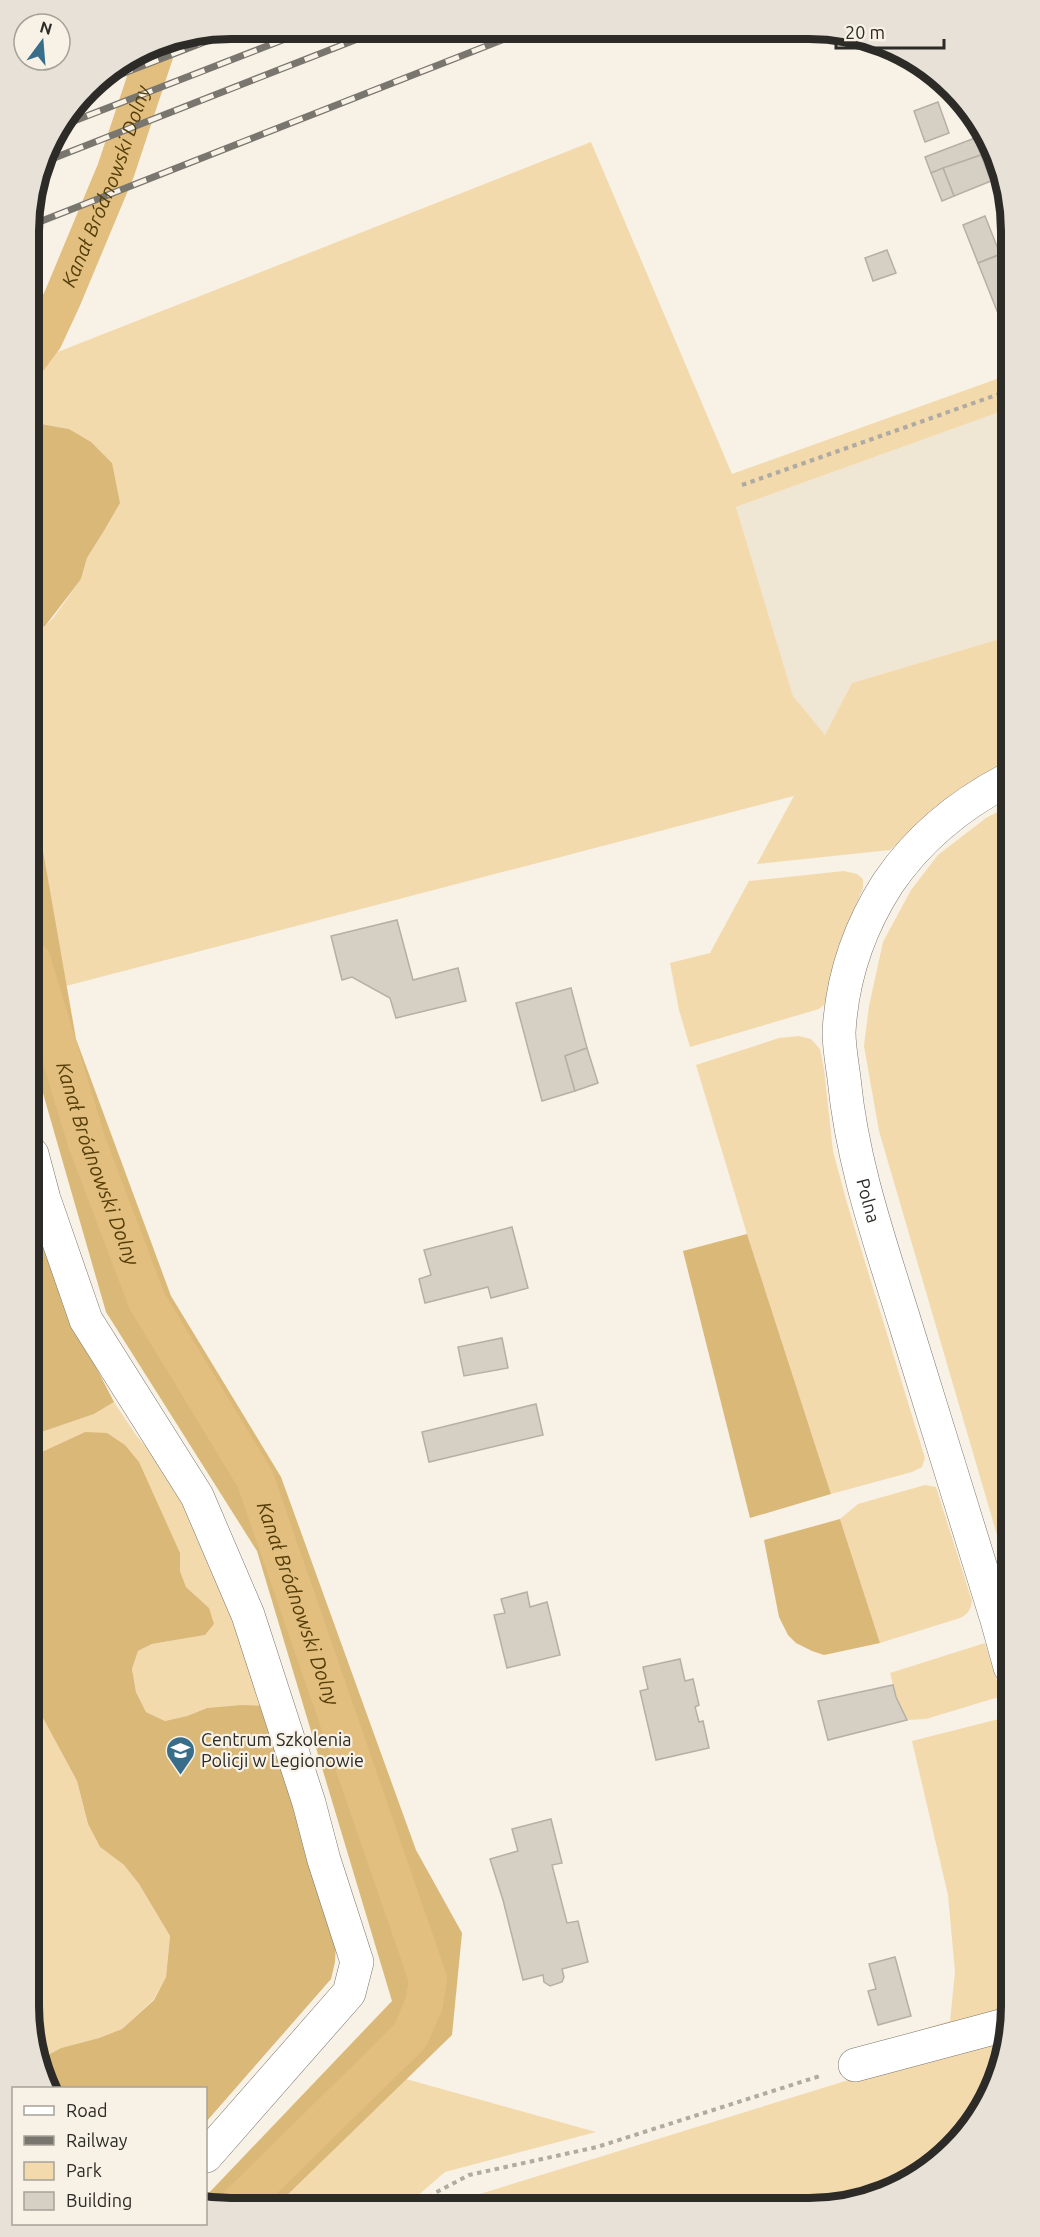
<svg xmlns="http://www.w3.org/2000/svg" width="1040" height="2237" font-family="Ubuntu,sans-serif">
	<rect width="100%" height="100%" fill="#f7f1e6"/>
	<polygon fill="#f0e6d4" points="1005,410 1006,637 852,683 825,736 793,696 736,507"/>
	<g fill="#f3daad">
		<polygon points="591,142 732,474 1005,376 1005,410 736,507 793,696 825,735 852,683 1006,637 1007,766 911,833 890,850 757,864 794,796 66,986 31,782 30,632 45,626 54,617 81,579 87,558 102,534 112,463 91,443 69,429 30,422 30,379 45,357"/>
		<polygon points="1007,807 1009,1576 879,1131 864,1046 869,1006 883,942 911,890 938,855 986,818"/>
		<polygon points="844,871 857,874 863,879 863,888 840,944 827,1002 819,1009 690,1047 679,1010 670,963 710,953 749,881"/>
		<polygon points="799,1036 811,1039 820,1049 824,1069 833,1151 847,1203 925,1458 922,1467 912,1472 831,1494 747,1234 696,1065 779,1038"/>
		<polygon points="114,1402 136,1435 168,1473 209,1552 265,1706 207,1708 187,1716 165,1721 146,1712 136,1692 132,1669 138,1651 152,1644 205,1635 196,1596 186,1587 180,1571 180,1553 85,1432 33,1456 33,1435 94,1414"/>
		<path d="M 925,1485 L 936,1487 L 972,1601 C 970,1611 968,1614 960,1618 L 880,1643 L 840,1519 L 858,1504 Z"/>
		<polygon points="985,1643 1002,1696 926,1719 907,1720 896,1697 890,1673"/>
		<polygon points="34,1709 43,1718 77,1781 88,1824 100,1847 124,1865 139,1884 170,1936 166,1977 154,1999 122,2029 99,2038 61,2048 37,2061"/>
		<polygon points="1007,1717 1010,1734 1011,2019 877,2043 950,2021 955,1972 948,1895 912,1741"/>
		<polygon points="1007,2035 996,2083 961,2139 921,2174 861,2201 453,2203 457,2201 933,2054"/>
		<polygon points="406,2079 596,2132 445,2172 408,2204 278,2204"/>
	</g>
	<g fill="#dab878">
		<polygon points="29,291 38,296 35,326 29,335"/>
		<polygon points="30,422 69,429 91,442 112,463 120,503 102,534 87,558 81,579 72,591 45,626 30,632"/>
		<polygon points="31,782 76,1039 171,1296 281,1477 416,1850 462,1933 452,2035 278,2204 206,2205 206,2196 392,2001 257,1551 106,1312 32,1055"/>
		<polygon points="32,1196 80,1336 114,1402 94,1414 33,1435"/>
		<polygon points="747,1234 831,1494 750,1518 683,1251"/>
		<polygon points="85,1432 107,1433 125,1445 139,1462 180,1553 180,1571 186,1587 209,1608 214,1624 205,1635 152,1644 138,1651 132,1669 136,1692 146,1712 165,1721 187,1716 207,1708 242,1705 265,1706 336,1943 335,1962 331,1979 206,2122 206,2088 49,2088 37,2061 61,2048 99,2038 122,2029 154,2000 166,1977 170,1936 139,1884 124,1865 100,1847 88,1824 77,1781 43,1718 34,1709 33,1456"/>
		<polygon points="840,1519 880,1643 824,1655 812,1651 796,1643 788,1635 779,1617 764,1540"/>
	</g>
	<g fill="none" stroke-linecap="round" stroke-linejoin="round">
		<g stroke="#e2bf7f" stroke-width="38">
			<path id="s1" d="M 29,358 L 44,338 L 63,297 L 116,170 L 158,43"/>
			<path id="s2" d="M 32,961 L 87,1143 L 147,1301 L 255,1479 L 428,1979 L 424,2004 L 410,2036 L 239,2204"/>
		</g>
	</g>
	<g fill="#d5cfc4" stroke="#b5afa5" stroke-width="1.5">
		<polygon points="938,102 949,133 925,142 914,111"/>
		<polygon points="975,138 981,155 931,173 925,157"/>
		<polygon points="981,155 991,181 954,196 943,168"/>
		<polygon points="943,168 954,196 942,201 931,173"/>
		<polygon points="985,216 1000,254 978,263 963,225"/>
		<polygon points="887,250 896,273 873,281 865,258"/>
		<polygon points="1005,253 1005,331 978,263"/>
		<polygon points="397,920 413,980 458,968 466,1001 396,1018 390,998 352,977 342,980 331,936"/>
		<polygon points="571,988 587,1048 565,1056 575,1091 542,1101 516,1003"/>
		<polygon points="587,1048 598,1083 575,1091 565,1056"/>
		<polygon points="512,1227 528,1288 491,1298 488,1287 425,1303 419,1279 431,1275 424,1250"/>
		<polygon points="502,1338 508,1368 464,1376 458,1347"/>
		<polygon points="536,1404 543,1435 429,1462 422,1432"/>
		<polygon points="527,1592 530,1607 547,1602 560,1655 507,1668 494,1615 505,1613 501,1599"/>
		<polygon points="680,1659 685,1681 693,1679 699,1705 695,1707 699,1722 703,1721 709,1748 656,1760 640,1691 648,1689 643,1667"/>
		<polygon points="893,1685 896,1697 907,1720 828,1740 818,1701"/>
		<polygon points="551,1819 562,1863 552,1865 567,1923 578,1921 588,1962 562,1969 564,1977 562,1982 550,1986 544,1982 543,1975 523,1980 503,1900 490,1859 518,1851 512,1829"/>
		<polygon points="895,1957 911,2016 878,2025 868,1991 876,1989 869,1964"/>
	</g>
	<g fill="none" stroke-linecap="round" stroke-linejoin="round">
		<defs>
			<g id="minor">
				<path id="s3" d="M 1007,780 C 959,805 918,839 888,883 C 859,928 842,978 839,1032 C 839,1047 842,1063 844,1078 C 852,1164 881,1245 906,1326 C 936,1424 967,1522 997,1620 L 1010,1667"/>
				<polyline points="32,1154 44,1199 86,1320 197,1496 248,1615 309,1803 324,1860 357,1962 349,1993 206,2156"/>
				<polyline points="855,2065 1001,2026 1009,2026"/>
			</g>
		</defs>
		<use href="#minor" stroke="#7c766d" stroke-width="34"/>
		<g stroke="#afaaa2" stroke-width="4" stroke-dasharray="4.5 4.5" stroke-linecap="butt">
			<polyline points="742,485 1005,392"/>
			<polyline points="423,2204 435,2193 469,2175 597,2147 823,2075"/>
		</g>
		<use href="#minor" stroke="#fff" stroke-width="33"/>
		<defs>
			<g id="rail">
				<polyline points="93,85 238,29"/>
				<polyline points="61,126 311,29"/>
				<polyline points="44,162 383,29"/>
				<polyline points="29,226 527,30"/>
			</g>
		</defs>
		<use href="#rail" stroke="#79766f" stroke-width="7"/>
		<use href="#rail" stroke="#f7f1e6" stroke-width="4.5" stroke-dasharray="14" stroke-linecap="butt"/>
	</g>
	<defs>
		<symbol id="university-pin" viewBox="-11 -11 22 30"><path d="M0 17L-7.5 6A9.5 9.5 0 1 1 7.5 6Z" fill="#386e8a" stroke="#f7f1e6"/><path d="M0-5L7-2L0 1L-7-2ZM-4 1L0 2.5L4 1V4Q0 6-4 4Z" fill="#fff"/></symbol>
	</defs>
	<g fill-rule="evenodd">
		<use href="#university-pin" x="164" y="1734" width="33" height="45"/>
	</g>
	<g text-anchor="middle" stroke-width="4.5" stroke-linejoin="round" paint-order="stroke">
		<g font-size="18" fill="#2d2b27" stroke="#f7f1e6">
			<text dy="6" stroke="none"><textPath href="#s3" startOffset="489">Polna</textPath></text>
		</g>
		<g font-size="18" fill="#2d2b27" stroke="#f7f1e6" text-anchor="start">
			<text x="201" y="1746">Centrum Szkolenia<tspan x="201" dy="21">Policji w Legionowie</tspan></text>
		</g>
		<g font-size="20" font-style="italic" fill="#543d08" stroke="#f7f1e6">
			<text dy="7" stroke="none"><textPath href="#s1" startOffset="189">Kanał Bródnowski Dolny</textPath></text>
			<text dy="7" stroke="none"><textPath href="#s2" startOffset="213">Kanał Bródnowski Dolny</textPath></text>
			<text dy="7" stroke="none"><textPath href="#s2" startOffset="699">Kanał Bródnowski Dolny</textPath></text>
		</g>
	</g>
	<path d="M0 0H1040V2237H0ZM231 39H809A192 192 0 0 1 1001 231V2006A192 192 0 0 1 809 2198H231A192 192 0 0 1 39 2006V231A192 192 0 0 1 231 39Z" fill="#e7e1d7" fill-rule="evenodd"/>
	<path fill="none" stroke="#2d2b27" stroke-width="8" d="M231 39H809A192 192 0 0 1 1001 231V2006A192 192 0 0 1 809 2198H231A192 192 0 0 1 39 2006V231A192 192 0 0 1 231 39Z"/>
	<rect x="12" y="2087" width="195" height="138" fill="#f7f1e6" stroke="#a6a29a" stroke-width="1.5"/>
	<rect x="24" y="2106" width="30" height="9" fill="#ffffff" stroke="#a6a29a" stroke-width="1.5"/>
	<text x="66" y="2117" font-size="18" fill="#2d2b27">Road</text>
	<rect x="24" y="2136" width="30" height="9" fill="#79766f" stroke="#a6a29a" stroke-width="1.5"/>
	<text x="66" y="2147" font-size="18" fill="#2d2b27">Railway</text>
	<rect x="24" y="2162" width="30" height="18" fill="#f3daad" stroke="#a6a29a" stroke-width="1.5"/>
	<text x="66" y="2177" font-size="18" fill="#2d2b27">Park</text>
	<rect x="24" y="2192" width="30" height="18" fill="#d5cfc4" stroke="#a6a29a" stroke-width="1.5"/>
	<text x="66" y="2207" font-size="18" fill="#2d2b27">Building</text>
	<g transform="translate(42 42) rotate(16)"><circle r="28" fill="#f7f1e6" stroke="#a6a29a" stroke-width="1.5"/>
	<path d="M0-4.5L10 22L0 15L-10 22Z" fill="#386e8a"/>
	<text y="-9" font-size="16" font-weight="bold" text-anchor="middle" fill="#2d2b27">N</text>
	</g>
	<path d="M836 39v9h108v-9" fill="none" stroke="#2d2b27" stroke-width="3"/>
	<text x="845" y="39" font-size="18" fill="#2d2b27" stroke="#f7f1e6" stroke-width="4.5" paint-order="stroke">20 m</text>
</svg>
